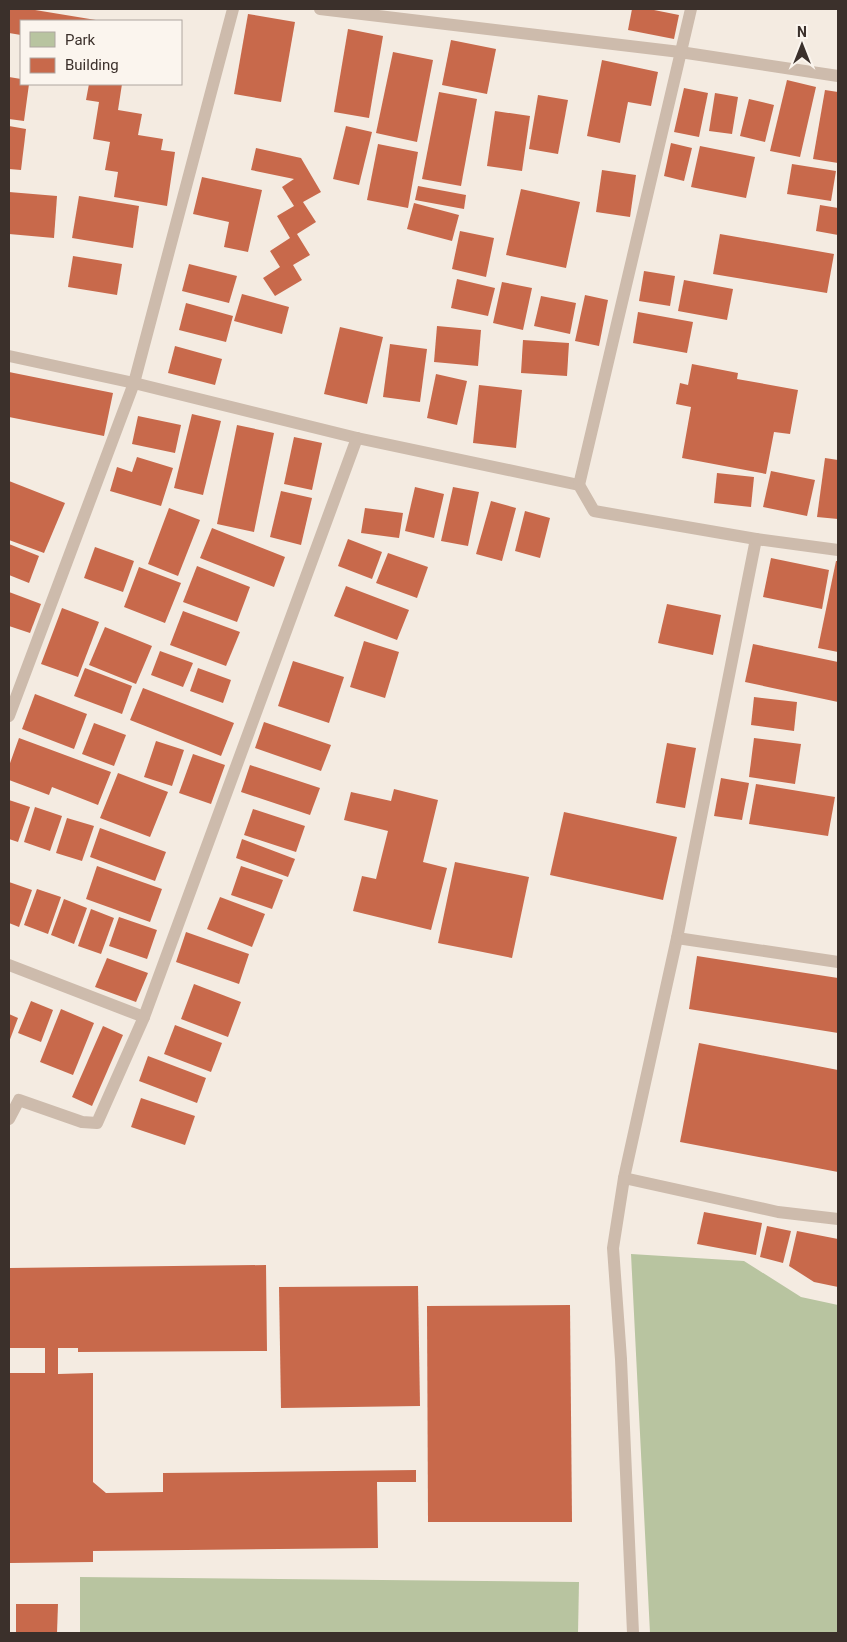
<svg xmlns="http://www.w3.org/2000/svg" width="847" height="1642" font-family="Roboto,sans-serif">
	<rect width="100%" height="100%" fill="#f4ebe1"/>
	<g fill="#b8c4a0">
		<polygon points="631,1254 744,1261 801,1297 838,1305 838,1633 650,1633"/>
		<polygon points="80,1577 579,1582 578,1633 80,1633"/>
	</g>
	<g fill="#c8694b">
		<polygon points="9,9 29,9 102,21 21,21 21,35 9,33"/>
		<polygon points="632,9 649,9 679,15 674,39 628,30"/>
		<polygon points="248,14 295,22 281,102 234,94"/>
		<polygon points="348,29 383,36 369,118 334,112"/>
		<polygon points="451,40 496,49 487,94 442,85"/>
		<polygon points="393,52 433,60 417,142 376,133"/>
		<polygon points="602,60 658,72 651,106 628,102 620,143 587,136"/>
		<polygon points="9,77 21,79 21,84 29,84 24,121 9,119"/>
		<polygon points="787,80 816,87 800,157 770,151"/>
		<polygon points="89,84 122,84 118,110 142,114 138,135 163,139 161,150 175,152 167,206 114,197 118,172 105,170 110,142 93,139 99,102 86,100"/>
		<polygon points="684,88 708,93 699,137 674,132"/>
		<polygon points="825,90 838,92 838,163 813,159"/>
		<polygon points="439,92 477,99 461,186 422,179"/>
		<polygon points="715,93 738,97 732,134 709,131"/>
		<polygon points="538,95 568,100 558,154 529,149"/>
		<polygon points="749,99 774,105 765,142 740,136"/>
		<polygon points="495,111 530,116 522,171 487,166"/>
		<polygon points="9,126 26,129 21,170 9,169"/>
		<polygon points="346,126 372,132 359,185 333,179"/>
		<polygon points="671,143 692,148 684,181 664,176"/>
		<polygon points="378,144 418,152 408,208 367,200"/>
		<polygon points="700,146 755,157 746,198 691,187"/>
		<polygon points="256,148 301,158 321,192 303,202 316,222 297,234 310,255 293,265 302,280 275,296 263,278 280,267 270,251 290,238 277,216 294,206 282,187 294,179 251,170"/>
		<polygon points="792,164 836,171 831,201 787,194"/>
		<polygon points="602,170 636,175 630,217 596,212"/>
		<polygon points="202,177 262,190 248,252 224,247 229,222 193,214"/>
		<polygon points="418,186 466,195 464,209 415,200"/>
		<polygon points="521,189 580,202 566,268 506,255"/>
		<polygon points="9,192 57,196 54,238 9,234"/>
		<polygon points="79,196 139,206 133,248 72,238"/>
		<polygon points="414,203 459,215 452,241 407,229"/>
		<polygon points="820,205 838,208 838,235 816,231"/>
		<polygon points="460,231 494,238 486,277 452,269"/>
		<polygon points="720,234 834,254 827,293 713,274"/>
		<polygon points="73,256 122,264 117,295 68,287"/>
		<polygon points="189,264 237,276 229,303 182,291"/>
		<polygon points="644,271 675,276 670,306 639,301"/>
		<polygon points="457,279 495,288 488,316 451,308"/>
		<polygon points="684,280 733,289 727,320 678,311"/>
		<polygon points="502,282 532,288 523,330 493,323"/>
		<polygon points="242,294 289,307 282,334 234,321"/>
		<polygon points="585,295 608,300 599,346 575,341"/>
		<polygon points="541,296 576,303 570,334 534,326"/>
		<polygon points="186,303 233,316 226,342 179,330"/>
		<polygon points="638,312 693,322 687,353 633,343"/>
		<polygon points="437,326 481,330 478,366 434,362"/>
		<polygon points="340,327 383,337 367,404 324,394"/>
		<polygon points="523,340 569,343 567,376 521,373"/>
		<polygon points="390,344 427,349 420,402 383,397"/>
		<polygon points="175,346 222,359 215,385 168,373"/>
		<polygon points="692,364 738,373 737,379 798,390 790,434 774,432 766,474 682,458 691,407 676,404 680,383 688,385"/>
		<polygon points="9,372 113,393 104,436 9,417"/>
		<polygon points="436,374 467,381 457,425 427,418"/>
		<polygon points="479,385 522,390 516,448 473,443"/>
		<polygon points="192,414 221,421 203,495 174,488"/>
		<polygon points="138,416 181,425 175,453 132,444"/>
		<polygon points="237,425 274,433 254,532 217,524"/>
		<polygon points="294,437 322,443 312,490 284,484"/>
		<polygon points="137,457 173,468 161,506 110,491 117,467 132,472"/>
		<polygon points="825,458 838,460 838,519 817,517"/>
		<polygon points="771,471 815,480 807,516 763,507"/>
		<polygon points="717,473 754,477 751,507 714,503"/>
		<polygon points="9,481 65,503 44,553 9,540"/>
		<polygon points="415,487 444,494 434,538 405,531"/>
		<polygon points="453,487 479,492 468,546 441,541"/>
		<polygon points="281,491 312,498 301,545 270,537"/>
		<polygon points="491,501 516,508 502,561 476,554"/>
		<polygon points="169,508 200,520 178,576 148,564"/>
		<polygon points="365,508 403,513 399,538 361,533"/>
		<polygon points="525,511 550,518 540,558 515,551"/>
		<polygon points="212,528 285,557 274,587 200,558"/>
		<polygon points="348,539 382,552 372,579 338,566"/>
		<polygon points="9,544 39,556 29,583 9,575"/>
		<polygon points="95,547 134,561 123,592 84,578"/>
		<polygon points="388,553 428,567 417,598 376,583"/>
		<polygon points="771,558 829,570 822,609 763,597"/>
		<polygon points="836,561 838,561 838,652 818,648"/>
		<polygon points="197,566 250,587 237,622 183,602"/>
		<polygon points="139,567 181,583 165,623 124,607"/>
		<polygon points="346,586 409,610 397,640 334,616"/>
		<polygon points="9,592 41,604 30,633 9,626"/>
		<polygon points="667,604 721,615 713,655 658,643"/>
		<polygon points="62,608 99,622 78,677 41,664"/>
		<polygon points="183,611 240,632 226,666 170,645"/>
		<polygon points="105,627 152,646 136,684 89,665"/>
		<polygon points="364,641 399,652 385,698 350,687"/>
		<polygon points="753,644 838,662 838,702 745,682"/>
		<polygon points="160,651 193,663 183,687 151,675"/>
		<polygon points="293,661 344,677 329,723 278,706"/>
		<polygon points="85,668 132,686 122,714 74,696"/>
		<polygon points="198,668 231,680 223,703 190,691"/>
		<polygon points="143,688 234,723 221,756 130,720"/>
		<polygon points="35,694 87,714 74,749 22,729"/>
		<polygon points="754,697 797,702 794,731 751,725"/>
		<polygon points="264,722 331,745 321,771 255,748"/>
		<polygon points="94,723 126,735 114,766 82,754"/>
		<polygon points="19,738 111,772 98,805 52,787 49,795 9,780 9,766"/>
		<polygon points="754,738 801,744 795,784 749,777"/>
		<polygon points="156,741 184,750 172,786 144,777"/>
		<polygon points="667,743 696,748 685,808 656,803"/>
		<polygon points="193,754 225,765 211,804 179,793"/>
		<polygon points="250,765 320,788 310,815 241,792"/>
		<polygon points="118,773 168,792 150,837 100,818"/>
		<polygon points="721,778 749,783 742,820 714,816"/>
		<polygon points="756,784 835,797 828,836 749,824"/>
		<polygon points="394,789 438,800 423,862 447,868 431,930 353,911 362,876 376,879 388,831 344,820 351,792 391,801"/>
		<polygon points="9,800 30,807 18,842 9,839"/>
		<polygon points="35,807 62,816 50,851 24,842"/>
		<polygon points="253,809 305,826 296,852 244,835"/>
		<polygon points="564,812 677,837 663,900 550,875"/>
		<polygon points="67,818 94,826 82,861 56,853"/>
		<polygon points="100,828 166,852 155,881 90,857"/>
		<polygon points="242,839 295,859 288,877 236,858"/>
		<polygon points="455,862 529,877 512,958 438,943"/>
		<polygon points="97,866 162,889 150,922 86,899"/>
		<polygon points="241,866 283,880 272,909 231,895"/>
		<polygon points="9,882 32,890 19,927 9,923"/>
		<polygon points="37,889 61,897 48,934 24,925"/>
		<polygon points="220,897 265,914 252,947 207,929"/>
		<polygon points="64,899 87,908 74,944 51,935"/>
		<polygon points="91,909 114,918 101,954 78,946"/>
		<polygon points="119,917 157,930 147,959 109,946"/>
		<polygon points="186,932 249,954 239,984 176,962"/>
		<polygon points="697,956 838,978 838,1033 689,1009"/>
		<polygon points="107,958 148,973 136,1002 95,987"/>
		<polygon points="194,984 241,1002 228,1037 181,1019"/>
		<polygon points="31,1001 53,1010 41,1042 18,1033"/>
		<polygon points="61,1009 94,1023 73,1075 40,1062"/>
		<polygon points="9,1014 18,1018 9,1042"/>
		<polygon points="175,1025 222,1043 211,1072 164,1054"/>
		<polygon points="103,1026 123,1035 92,1106 72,1097"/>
		<polygon points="699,1043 838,1070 838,1172 680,1142"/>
		<polygon points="148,1056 206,1078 197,1103 139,1081"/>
		<polygon points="141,1098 195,1116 185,1145 131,1127"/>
		<polygon points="704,1212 762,1223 756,1255 697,1244"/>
		<polygon points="767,1226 791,1231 783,1263 760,1257"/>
		<polygon points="797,1231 838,1239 838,1287 814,1282 789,1266"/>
		<polygon points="266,1265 267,1351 78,1352 78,1348 58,1348 58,1374 93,1373 93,1482 106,1493 163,1492 163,1473 416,1470 416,1482 377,1482 378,1548 93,1551 93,1562 10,1563 9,1373 45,1373 45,1348 10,1348 9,1268"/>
		<polygon points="418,1286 420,1406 281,1408 279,1287"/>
		<polygon points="570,1305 572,1522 428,1522 427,1306"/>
		<polygon points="16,1604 58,1604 57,1633 16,1633"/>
	</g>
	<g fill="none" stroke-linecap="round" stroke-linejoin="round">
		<g stroke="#cdbbac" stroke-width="12">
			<polyline points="320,9 680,52 838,76"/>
			<polyline points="9,356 134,383 357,438 579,485 594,511 756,539 677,938 624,1178 613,1248 621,1359 633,1633"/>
			<polyline points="579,485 691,9"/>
			<polyline points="756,539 838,550"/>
			<polyline points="9,716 134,383 233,9"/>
			<polyline points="677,938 838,962"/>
			<polyline points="9,965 144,1017"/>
			<polyline points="9,1119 19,1100 82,1122 97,1123 144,1017 357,438"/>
			<polyline points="624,1178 778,1212 838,1219"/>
		</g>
	</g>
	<rect width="847" height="1642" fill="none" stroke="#3b302b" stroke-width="20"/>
	<rect x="20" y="20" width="162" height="65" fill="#fbf5ee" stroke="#aea6a0"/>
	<rect x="30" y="32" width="25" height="15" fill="#b8c4a0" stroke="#aea6a0"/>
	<text x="65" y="45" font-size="15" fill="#3b302b">Park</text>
	<rect x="30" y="58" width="25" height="15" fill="#c8694b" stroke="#aea6a0"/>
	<text x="65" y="70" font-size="15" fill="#3b302b">Building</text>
	<g transform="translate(802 45)" stroke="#fbf5ee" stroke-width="4" paint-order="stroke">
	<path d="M0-4L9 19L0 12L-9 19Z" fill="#3b302b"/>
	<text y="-8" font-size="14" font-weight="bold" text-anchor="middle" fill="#3b302b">N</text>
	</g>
</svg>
